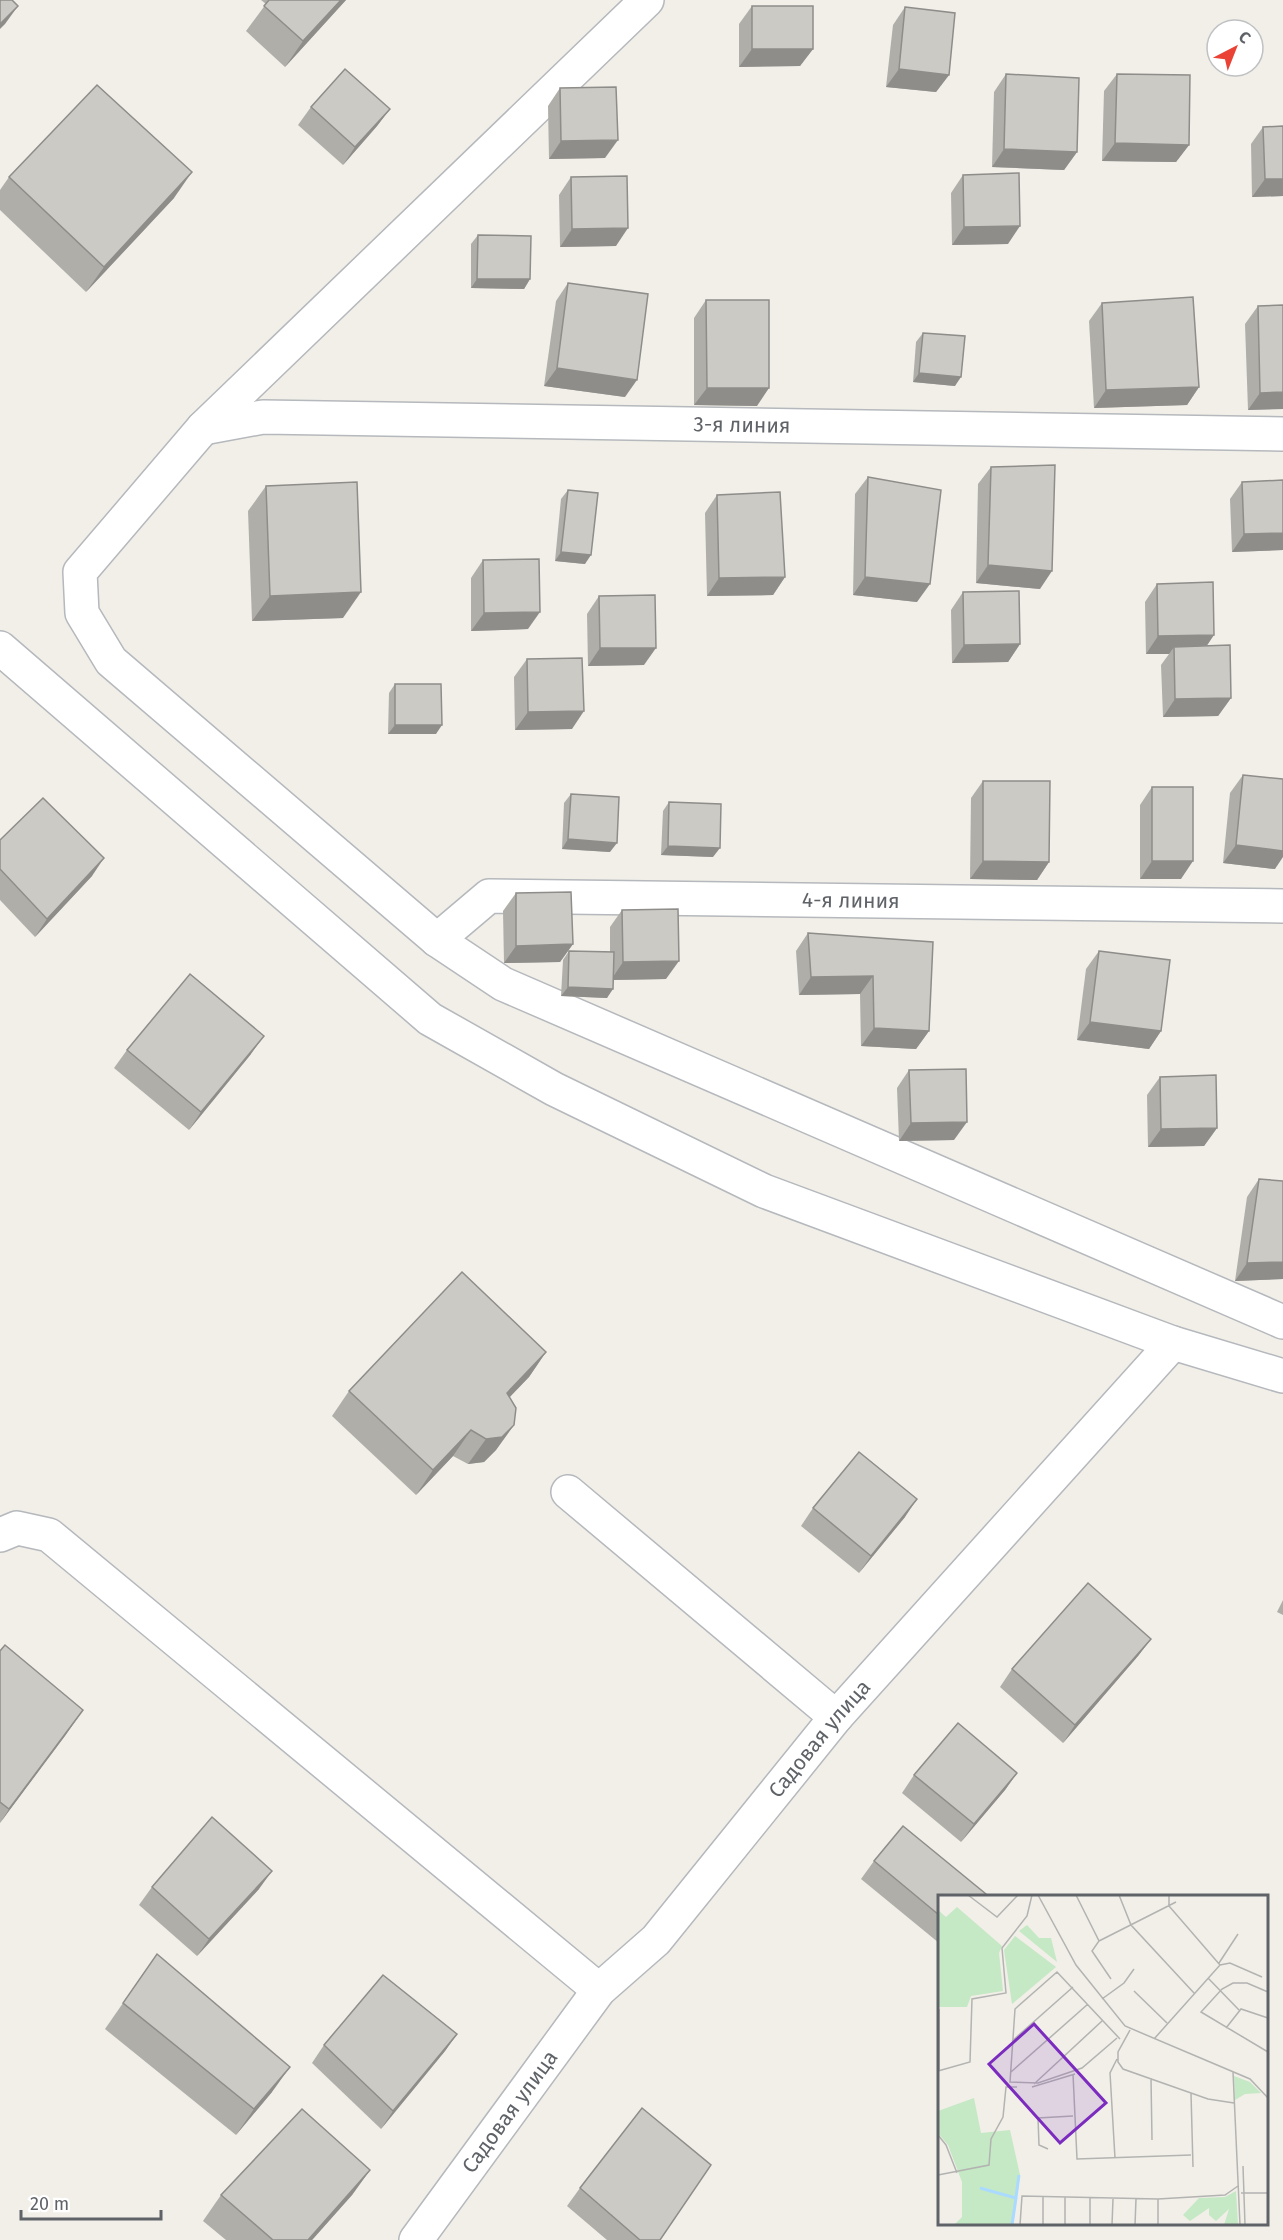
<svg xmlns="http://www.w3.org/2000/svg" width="1283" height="2240" font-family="'Fira Sans',sans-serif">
	<rect width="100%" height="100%" fill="#f1efe8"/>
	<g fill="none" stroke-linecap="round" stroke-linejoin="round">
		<defs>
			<g id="minor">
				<polyline points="647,0 203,428 80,572 82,613 111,661 437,940 503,984 1283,1322"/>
				<path id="s1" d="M 203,428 L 263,417 L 1283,434"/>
				<polyline points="0,648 430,1019 554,1089 764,1191 1173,1343 1283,1376"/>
				<path id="s2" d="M 437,940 L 489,896 L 1283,906"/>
				<polyline points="568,1492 836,1717"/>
				<polyline points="0,1535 17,1528 49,1535 599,1990"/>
				<path id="s3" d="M 416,2240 L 599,1990 L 656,1940 L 836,1717 L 1173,1343"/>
			</g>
		</defs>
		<use href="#minor" stroke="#b5b8bc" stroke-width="36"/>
		<use href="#minor" stroke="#fff" stroke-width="33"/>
	</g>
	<g fill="#afaea9">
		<polygon points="261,0 346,0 285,67 246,31 266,4"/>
		<polygon points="752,6 813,49 800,66 739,67 739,24"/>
		<polygon points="905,7 949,75 936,92 886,87 893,25"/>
		<polygon points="1006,74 1077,152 1064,170 992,167 994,92"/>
		<polygon points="1117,74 1189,145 1176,162 1102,161 1104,91"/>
		<polygon points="560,88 605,158 549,159 548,106"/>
		<polygon points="311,107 390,109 377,126 343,165 298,125"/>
		<polygon points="1263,127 1283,196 1252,197 1251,144"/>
		<polygon points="963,175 1008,244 952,245 951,193"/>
		<polygon points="9,177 174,198 86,292 0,210 0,190"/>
		<polygon points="571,177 616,246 560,247 559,195"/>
		<polygon points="478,235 530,279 524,289 471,288 471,244"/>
		<polygon points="568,283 625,397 544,386 556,301"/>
		<polygon points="706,300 757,406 694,405 694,318"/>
		<polygon points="1102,303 1199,387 1187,405 1094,408 1089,321"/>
		<polygon points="1258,306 1283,409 1248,410 1245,324"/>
		<polygon points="923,333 955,386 913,382 916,342"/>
		<polygon points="991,467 1040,589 976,583 978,484"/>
		<polygon points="868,477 917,602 853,595 855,494"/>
		<polygon points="1283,480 1283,550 1232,552 1230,499 1242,482"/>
		<polygon points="266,486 343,618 252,621 248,511"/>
		<polygon points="568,490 585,564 555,561 561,499"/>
		<polygon points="717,495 785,577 773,595 707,596 705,513"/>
		<polygon points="483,560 528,629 471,631 471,578"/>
		<polygon points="1157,584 1207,646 1231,698 1218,716 1163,717 1161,665 1169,654 1146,654 1145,602"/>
		<polygon points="963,592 1020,644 1008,662 952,663 951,610"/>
		<polygon points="599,596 644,665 588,666 587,614"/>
		<polygon points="527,659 572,729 515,730 514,677"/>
		<polygon points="395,684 436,734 388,734 389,693"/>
		<polygon points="1243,775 1275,869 1223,863 1230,793"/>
		<polygon points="983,781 1049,862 1037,880 970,879 971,798"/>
		<polygon points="1152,787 1181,879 1140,879 1140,805"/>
		<polygon points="571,794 610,852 562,849 564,803"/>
		<polygon points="669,802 713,857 661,855 663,811"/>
		<polygon points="0,840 92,876 35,937 0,900"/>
		<polygon points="516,893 573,944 560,962 504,963 503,911"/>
		<polygon points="622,910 666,979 614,980 607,998 561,996 563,960 569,951 610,952 610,927"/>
		<polygon points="808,933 933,942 929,1031 916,1049 861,1046 860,994 799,995 796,951"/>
		<polygon points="1099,951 1161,1031 1149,1049 1077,1040 1086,969"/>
		<polygon points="127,1050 251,1054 189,1130 114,1068"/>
		<polygon points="909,1070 954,1140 899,1141 897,1088"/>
		<polygon points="1160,1077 1217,1128 1204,1146 1148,1147 1147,1095"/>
		<polygon points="1259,1179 1283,1279 1235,1281 1247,1197"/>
		<polygon points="546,1352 529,1377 509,1397 514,1425 496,1450 484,1462 468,1464 453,1456 416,1495 332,1416 349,1391"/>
		<polygon points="813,1508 905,1517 859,1573 801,1526"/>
		<polygon points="1283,1600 1283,1615 1277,1612"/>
		<polygon points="1151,1639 1138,1656 1063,1743 1000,1687 1012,1669"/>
		<polygon points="0,1651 83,1710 0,1823"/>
		<polygon points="1017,1773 1005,1790 961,1842 902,1793 914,1775"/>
		<polygon points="874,1861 939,1896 939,1943 861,1879"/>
		<polygon points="152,1887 259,1889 197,1956 139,1905"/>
		<polygon points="157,1954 272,2092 236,2135 105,2029"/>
		<polygon points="457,2034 445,2051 381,2129 312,2063 324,2045"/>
		<polygon points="370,2170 352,2195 312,2240 226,2240 203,2221 221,2195"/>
		<polygon points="580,2188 660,2240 607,2240 567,2206"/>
	</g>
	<g fill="#8f8d8a">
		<polygon points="341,0 346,0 285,67 303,41"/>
		<polygon points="18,6 5,24 0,29 0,24"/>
		<polygon points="752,49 813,49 800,66 739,67"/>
		<polygon points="899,69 949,75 936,92 886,87"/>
		<polygon points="390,109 377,126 343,165 355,147"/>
		<polygon points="618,140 605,158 549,159 561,141"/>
		<polygon points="1115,143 1189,145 1176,162 1102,161"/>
		<polygon points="1004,149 1077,152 1064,170 992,167"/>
		<polygon points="192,172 174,198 86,292 104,267"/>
		<polygon points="1265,179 1283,179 1283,196 1252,197"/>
		<polygon points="1020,226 1008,244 952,245 964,227"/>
		<polygon points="628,228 616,246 560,247 572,229"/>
		<polygon points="477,279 530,279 524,289 471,288"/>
		<polygon points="557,368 637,380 625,397 544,386"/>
		<polygon points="919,373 961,377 955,386 913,382"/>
		<polygon points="1199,387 1187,405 1094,408 1106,390"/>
		<polygon points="707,388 769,388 757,406 694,405"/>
		<polygon points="1283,392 1283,409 1248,410 1260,393"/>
		<polygon points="1283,533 1283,550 1232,552 1244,534"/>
		<polygon points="561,552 591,555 585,564 555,561"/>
		<polygon points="988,565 1052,571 1040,589 976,583"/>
		<polygon points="785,577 773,595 707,596 719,578"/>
		<polygon points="865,577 930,584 917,602 853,595"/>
		<polygon points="361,592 343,618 252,621 270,596"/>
		<polygon points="540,612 528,629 471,631 484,613"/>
		<polygon points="1214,635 1202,653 1174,647 1169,654 1146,654 1158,636"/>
		<polygon points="1020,644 1008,662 952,663 964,645"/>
		<polygon points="600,648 656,648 644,665 588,666"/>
		<polygon points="1231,698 1218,716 1163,717 1175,699"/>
		<polygon points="584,711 572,729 515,730 528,712"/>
		<polygon points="395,725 442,725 436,734 388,734"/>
		<polygon points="568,839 617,843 610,852 562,849"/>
		<polygon points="1236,845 1283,851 1283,857 1275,869 1223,863"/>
		<polygon points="668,846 720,848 713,857 661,855"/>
		<polygon points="104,858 92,876 35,937 47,919"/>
		<polygon points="983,861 1049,862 1037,880 970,879"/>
		<polygon points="1152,861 1193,861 1181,879 1140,879"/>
		<polygon points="573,944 560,962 504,963 516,946"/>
		<polygon points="679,961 666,979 611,980 623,962"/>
		<polygon points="873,976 860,994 799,995 811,977"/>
		<polygon points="568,987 613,989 607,998 561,996"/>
		<polygon points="1090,1022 1161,1031 1149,1049 1077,1040"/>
		<polygon points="874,1028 929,1031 916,1049 861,1046"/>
		<polygon points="264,1036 251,1054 189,1130 201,1112"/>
		<polygon points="967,1122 954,1140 899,1141 911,1123"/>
		<polygon points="1217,1128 1204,1146 1148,1147 1161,1129"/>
		<polygon points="1283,1262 1283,1279 1235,1281 1247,1263"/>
		<polygon points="546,1352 529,1377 489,1419 507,1393"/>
		<polygon points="514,1425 496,1450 484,1462 468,1464 486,1439"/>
		<polygon points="471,1430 453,1456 416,1495 433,1470"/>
		<polygon points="917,1499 905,1517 859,1573 871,1556"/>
		<polygon points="1151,1639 1138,1656 1063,1743 1075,1725"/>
		<polygon points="83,1710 65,1736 0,1823 9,1809"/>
		<polygon points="1017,1773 1005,1790 961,1842 974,1824"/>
		<polygon points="272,1871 259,1889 197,1956 209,1939"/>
		<polygon points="457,2034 445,2051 381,2129 393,2111"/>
		<polygon points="290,2067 272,2092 236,2135 254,2109"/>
		<polygon points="370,2170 352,2195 312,2240 308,2240"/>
	</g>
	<g fill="#cccac5" stroke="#8f8d8a" stroke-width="1.5">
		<polygon points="0,0 12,0 18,6 0,24"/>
		<polygon points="269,0 341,0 303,41 264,6"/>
		<rect x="752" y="6" width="61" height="43"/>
		<polygon points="905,7 955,13 949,75 899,69"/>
		<polygon points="345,69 390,109 355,147 311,107"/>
		<polygon points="1006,74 1079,78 1077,152 1004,149"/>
		<polygon points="1117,74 1190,75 1189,145 1115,143"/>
		<polygon points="97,85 192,172 104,267 9,177"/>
		<polygon points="616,87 618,140 561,141 560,88"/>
		<polygon points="1283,126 1283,179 1265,179 1263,127"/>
		<polygon points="1019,173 1020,226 964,227 963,175"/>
		<polygon points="627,176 628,228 572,229 571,177"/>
		<polygon points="478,235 531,236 530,279 477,279"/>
		<polygon points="568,283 648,294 637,380 557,368"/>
		<polygon points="1193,297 1199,387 1106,390 1102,303"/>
		<polygon points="706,300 769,300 769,388 707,388"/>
		<polygon points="1283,305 1283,392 1260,393 1258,306"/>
		<polygon points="923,333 965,336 961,377 919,373"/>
		<polygon points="1055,465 1052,571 988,565 991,467"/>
		<polygon points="868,477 941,490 930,584 865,577"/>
		<polygon points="1283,480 1283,533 1244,534 1242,482"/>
		<polygon points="357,482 361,592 270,596 266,486"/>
		<polygon points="568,490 598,493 591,555 561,552"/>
		<polygon points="780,492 785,577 719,578 717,495"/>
		<polygon points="539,559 540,612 484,613 483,560"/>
		<polygon points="1213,582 1214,635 1158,636 1157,584"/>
		<polygon points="1019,591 1020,644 964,645 963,592"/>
		<polygon points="655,595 656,648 600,648 599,596"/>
		<polygon points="1230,645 1231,698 1175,699 1174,647"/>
		<polygon points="582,658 584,711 528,712 527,659"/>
		<polygon points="395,684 441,684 442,725 395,725"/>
		<polygon points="1243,775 1283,779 1283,851 1236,845"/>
		<polygon points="983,781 1050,781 1049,862 983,861"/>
		<rect x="1152" y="787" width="41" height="74"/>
		<polygon points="571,794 619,797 617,843 568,839"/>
		<polygon points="43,798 104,858 47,919 0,869 0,840"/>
		<polygon points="669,802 721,804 720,848 668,846"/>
		<polygon points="571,892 573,944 516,946 516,893"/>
		<polygon points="678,909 679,961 623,962 622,910"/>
		<polygon points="808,933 933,942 929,1031 874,1028 873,976 811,977"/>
		<polygon points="569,951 614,952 613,989 568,987"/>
		<polygon points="1099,951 1170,960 1161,1031 1090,1022"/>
		<polygon points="190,974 264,1036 201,1112 127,1050"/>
		<polygon points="966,1069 967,1122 911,1123 909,1070"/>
		<polygon points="1216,1075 1217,1128 1161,1129 1160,1077"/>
		<polygon points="1259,1179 1283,1181 1283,1262 1247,1263"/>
		<polygon points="462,1272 546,1352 507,1393 516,1408 514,1425 502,1437 486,1439 471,1430 433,1470 349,1391"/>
		<polygon points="859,1452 917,1499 871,1556 813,1508"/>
		<polygon points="1088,1583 1151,1639 1075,1725 1012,1669"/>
		<polygon points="5,1645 83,1710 9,1809 0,1802 0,1651"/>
		<polygon points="958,1723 1017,1773 974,1824 914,1775"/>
		<polygon points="212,1817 272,1871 209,1939 152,1887"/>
		<polygon points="903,1826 986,1894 984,1896 939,1896 939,1915 874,1861"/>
		<polygon points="157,1954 290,2067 254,2109 123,2003"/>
		<polygon points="383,1975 457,2034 393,2111 324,2045"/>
		<polygon points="642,2108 711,2165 660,2240 640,2240 580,2188"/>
		<polygon points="302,2109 370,2170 308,2240 273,2240 221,2195"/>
	</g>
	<g text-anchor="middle" stroke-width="6" stroke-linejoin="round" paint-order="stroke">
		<g font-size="21" fill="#5f6368" stroke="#fff">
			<text dy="7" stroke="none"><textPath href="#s1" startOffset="540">3-я линия</textPath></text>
			<text dy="7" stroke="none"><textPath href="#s2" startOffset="430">4-я линия</textPath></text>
			<text dy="7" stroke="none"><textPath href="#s3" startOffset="645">Садовая улица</textPath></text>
			<text dy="7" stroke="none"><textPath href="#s3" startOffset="159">Садовая улица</textPath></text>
		</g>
	</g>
	<g transform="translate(938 1895)">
		<rect width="330" height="330" fill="#f1efe8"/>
		<path d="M 19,12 L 64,51 L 61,58 L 65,96 L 33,101 L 29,112 L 0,112 L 0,15 L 8,22 ZM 89,30 L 101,43 L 113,43 L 119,67 L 81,36 ZM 77,41 L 118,72 L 74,109 L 66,55 ZM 296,181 L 312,187 L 323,198 L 307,199 L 297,205 ZM 36,203 L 43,238 L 72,235 L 82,280 L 75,330 L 16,330 L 24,322 L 24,287 L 10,250 L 0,238 L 0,216 ZM 298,296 L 300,330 L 286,330 L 291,314 L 278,326 L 271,320 L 271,313 L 252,326 L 245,320 L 261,303 L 287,302 Z" fill="#c5e8c5"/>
		<path fill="none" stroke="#aadaff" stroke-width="3" d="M 42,293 L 78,303 L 74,330M 78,302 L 81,280"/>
		<path fill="none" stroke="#b3b3b1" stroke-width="1.5" d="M 30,0 L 59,22 L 80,0M 100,0 L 138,70 L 187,131 L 312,184 L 330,203M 138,0 L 161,46 L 154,56 L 173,84M 181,0 L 193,30 L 256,98M 231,0 L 231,11 L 282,70M 161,46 L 238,7M 281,68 L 300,39M 282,70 L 292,68 L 324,82M 270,83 L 301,115M 196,96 L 229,128M 330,97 L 309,88 L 295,88 L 284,94 L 263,117 L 330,157M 164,104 L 186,88 L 196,74M 1,114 L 1,176M 288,133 L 303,114 L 330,123M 192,135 L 180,157 L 180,167 L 185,174 L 270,204 L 296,208M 179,143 L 144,173 L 100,188 L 72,187 L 77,114 L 119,77 L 182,144M 216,144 L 282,70M 74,146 L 135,92M 0,176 L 32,167 L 34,104 L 68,98 L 64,53 L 89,21 L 94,0M 73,177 L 150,109M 295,177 L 302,330M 135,179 L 139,264 L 253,260M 213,183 L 214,245M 96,189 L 164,126M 94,192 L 137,179M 253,198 L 255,272M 0,240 L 8,250 L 19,278M 110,254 L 101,250 L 100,223 L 135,221M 177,263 L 172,178 L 179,164M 305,271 L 307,330M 0,280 L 51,270 L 53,244 L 65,222 L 68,192 L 79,192M 303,298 L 330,298M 220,304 L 220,330M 82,330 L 84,301 L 220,304 L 287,300 L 300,291M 105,330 L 105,302M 127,330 L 127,302M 152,330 L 152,302M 174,330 L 175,304M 197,330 L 198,304"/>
		<path fill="#7b2cbf" fill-opacity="0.15" stroke="#7b2cbf" stroke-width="3" d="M 96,129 L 168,208 L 122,248 L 51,169 Z"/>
		<rect width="330" height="330" fill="none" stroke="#5f6368" stroke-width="3"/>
	</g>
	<g transform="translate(1235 48) rotate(42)"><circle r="28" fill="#ffffff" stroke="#bfc1c3" stroke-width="1.5"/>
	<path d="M0-4.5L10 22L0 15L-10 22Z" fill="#ea4335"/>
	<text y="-9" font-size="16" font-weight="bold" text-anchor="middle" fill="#5f6368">С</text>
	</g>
	<path d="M21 2210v9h140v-9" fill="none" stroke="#5f6368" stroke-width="3"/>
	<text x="30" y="2210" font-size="18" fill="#5f6368" stroke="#ffffff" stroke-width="4.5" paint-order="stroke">20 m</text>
</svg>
